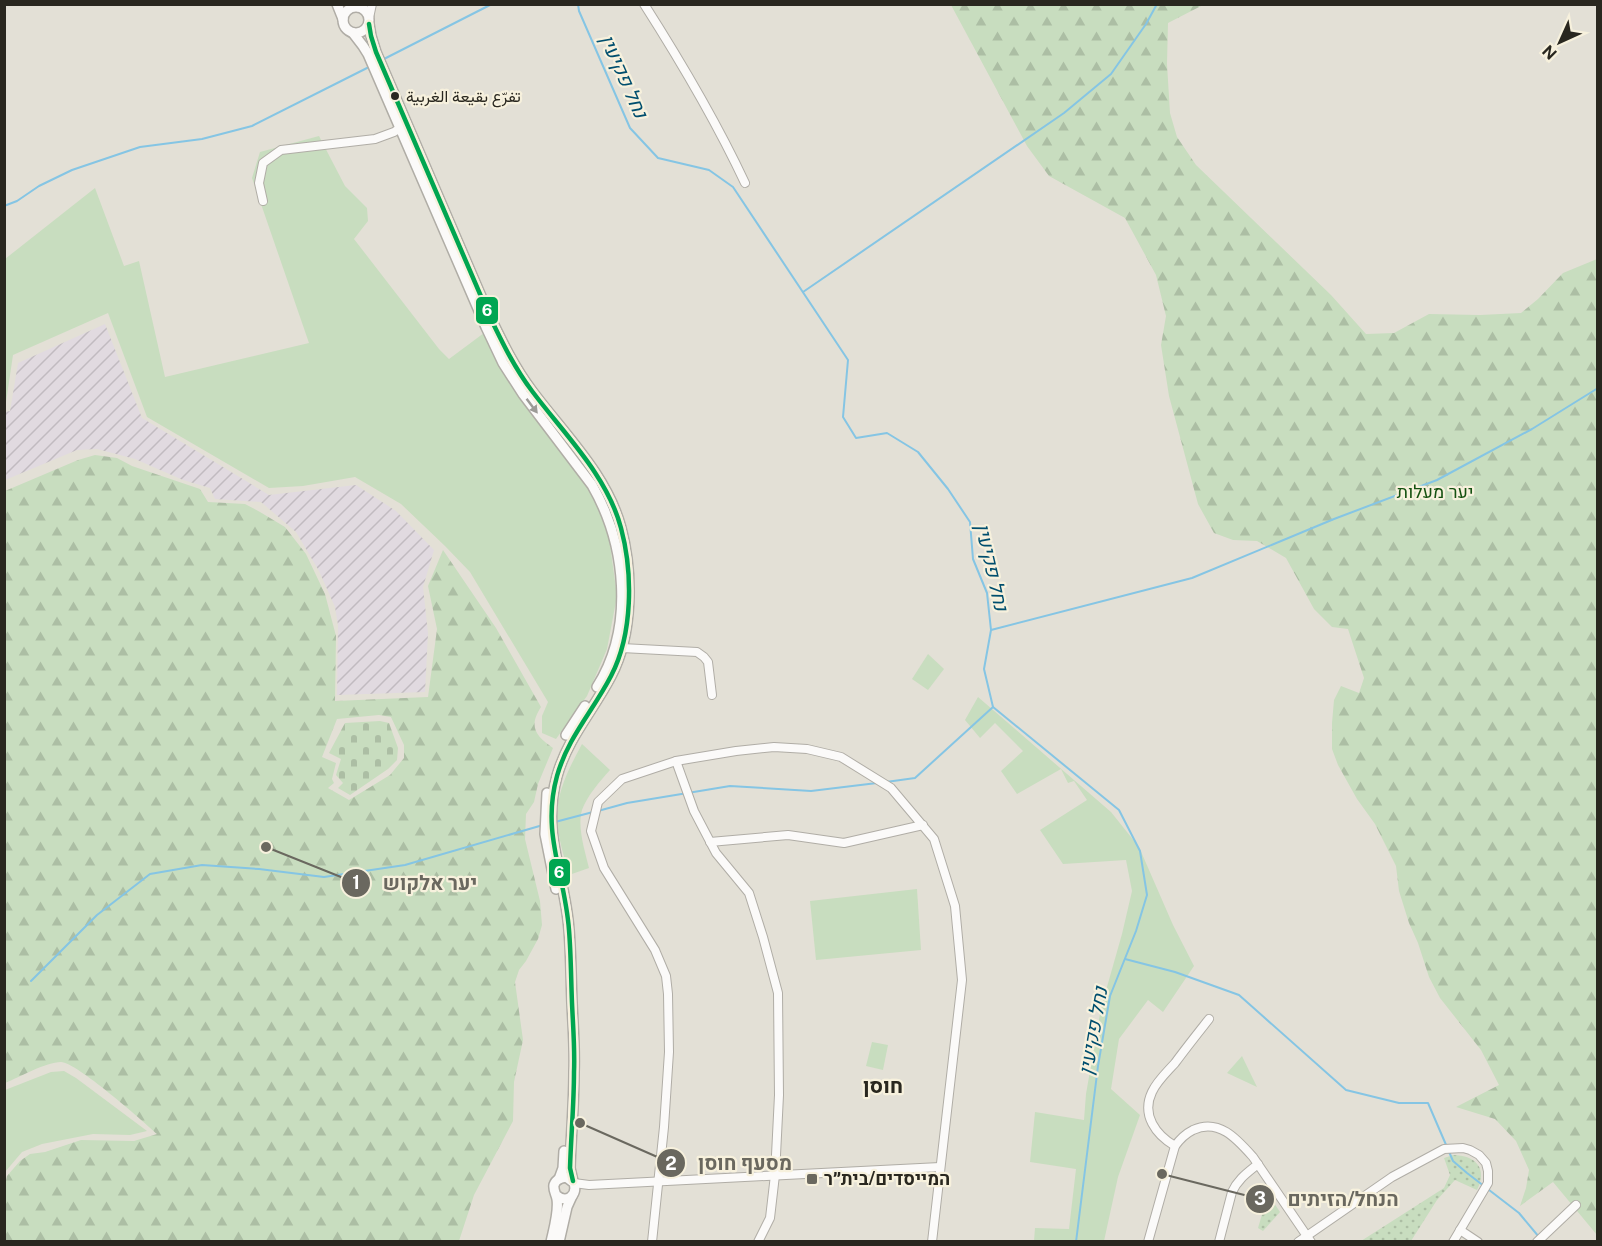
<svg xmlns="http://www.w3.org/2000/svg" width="1602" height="1246" font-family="'Public Sans',Vazirmatn,Heebo,sans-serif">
	<defs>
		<pattern id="industrial-furrows" width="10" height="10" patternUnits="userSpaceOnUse" patternTransform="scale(1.5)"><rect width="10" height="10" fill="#e1dae0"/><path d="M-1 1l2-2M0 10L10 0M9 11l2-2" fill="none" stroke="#c1bbc0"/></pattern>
		<pattern id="forest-firs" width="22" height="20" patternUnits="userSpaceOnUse" patternTransform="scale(1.5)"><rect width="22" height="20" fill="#c8ddbf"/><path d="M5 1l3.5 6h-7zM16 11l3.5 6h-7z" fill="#acbea4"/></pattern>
		<pattern id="cemetery-stones" width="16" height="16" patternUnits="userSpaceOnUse" patternTransform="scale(1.5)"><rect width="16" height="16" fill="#c8ddbf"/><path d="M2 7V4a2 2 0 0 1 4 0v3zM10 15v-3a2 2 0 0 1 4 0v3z" fill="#acbea4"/></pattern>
		<pattern id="park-dots" width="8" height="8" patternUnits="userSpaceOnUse" patternTransform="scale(1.5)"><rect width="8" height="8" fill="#c8ddbf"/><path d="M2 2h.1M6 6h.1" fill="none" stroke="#acbea4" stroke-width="1.8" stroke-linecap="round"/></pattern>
	</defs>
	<rect width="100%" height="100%" fill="#e3e0d6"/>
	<polygon fill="url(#industrial-furrows)" points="105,324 142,418 269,495 356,485 396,511 434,550 423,587 428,633 425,692 337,695 338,625 335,607 319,571 296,532 261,502 215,499 210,488 183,480 135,459 97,449 77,450 5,480 5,412 10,411 18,363"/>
	<g fill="#c8ddbf">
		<polygon points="319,136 345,186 367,208 368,221 354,239 439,349 449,359 484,333 502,369 594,494 608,530 617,596 607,649 587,696 556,739 542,733 542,716 548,702 470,572 445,546 401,504 355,477 303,486 269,488 147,417 108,313 13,355 6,402 5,402 5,259 95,188 124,266 139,261 165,377 309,343 252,178 260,152"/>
		<polygon points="928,654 944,669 928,690 912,679"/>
		<polygon points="978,697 1111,812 1139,847 1173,925 1194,966 1163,1012 1148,1000 1119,1039 1111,1089 1140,1115 1118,1177 1104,1241 1034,1241 1035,1228 1069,1229 1076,1169 1030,1162 1035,1112 1084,1120 1086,1094 1101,1008 1122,934 1132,891 1126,860 1063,864 1040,830 1087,800 1074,781 1068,783 1061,769 1017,794 1001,771 1023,751 995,723 980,738 965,720"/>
		<path d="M 582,744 L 610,770 C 600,781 587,796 582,810 C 577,827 585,851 589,868 L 569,875 C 565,860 560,844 558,829 C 553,798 568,770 582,744 Z"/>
		<polygon points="917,889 921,950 816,960 810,901"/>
		<polygon points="872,1042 888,1045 883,1070 866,1066"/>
		<polygon points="1242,1056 1257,1087 1227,1073"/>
		<polygon points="64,1071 76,1078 147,1131 130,1135 93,1134 42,1144 22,1152 5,1172 5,1090 51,1072"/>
	</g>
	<g fill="url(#forest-firs)" fill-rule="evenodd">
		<polygon points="951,5 1203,5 1168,23 1167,64 1170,113 1177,137 1196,165 1331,295 1366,334 1394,333 1429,314 1480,315 1521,313 1538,299 1563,273 1597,259 1597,1235 1553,1182 1520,1206 1526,1188 1529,1170 1516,1141 1495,1119 1456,1107 1499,1085 1481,1050 1440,998 1429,977 1418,943 1409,923 1399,891 1396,866 1375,824 1357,799 1338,765 1332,749 1332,723 1334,700 1341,686 1359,693 1364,678 1348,629 1332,627 1314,609 1286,558 1257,541 1233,540 1214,533 1198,504 1169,396 1161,345 1166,316 1156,275 1125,218 1049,176 1027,146"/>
		<path d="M 95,455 L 117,458 L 132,466 L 200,489 L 208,502 L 245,504 L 260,512 L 285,527 L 306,554 L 325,594 L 336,636 L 335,701 L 428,697 L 437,629 L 428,586 L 443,550 L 496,628 L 541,707 C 528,727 536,736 553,748 L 538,784 L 534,802 L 526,814 L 525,839 L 540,901 L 542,925 L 538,939 L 526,961 L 519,970 L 515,982 L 523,1040 L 514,1082 L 513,1121 L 474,1195 L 459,1241 L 5,1241 L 5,1185 L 7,1176 L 20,1161 L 30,1154 L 45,1152 L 81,1140 L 134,1141 L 157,1134 C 143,1121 76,1062 61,1062 C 46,1062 20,1077 5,1083 L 5,491 L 78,460 ZM 379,715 L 391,717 L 404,745 L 404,758 L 390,775 L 349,800 L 328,788 L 334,783 L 332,779 L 336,763 L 322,757 L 337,719 Z"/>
	</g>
	<polygon fill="url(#cemetery-stones)" points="380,721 389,723 398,748 397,760 388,769 350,795 338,788 343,783 336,775 341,759 329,753 345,723"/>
	<g fill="url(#park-dots)">
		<path d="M 1453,1155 C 1476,1155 1488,1169 1477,1190 L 1455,1180 L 1437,1200 L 1411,1241 L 1361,1241 L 1444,1188 L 1450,1175 L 1444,1158 Z"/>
		<polygon points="1268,1194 1280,1212 1263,1231 1258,1228"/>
	</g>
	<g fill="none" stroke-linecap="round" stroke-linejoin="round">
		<g stroke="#85c5e4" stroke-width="2">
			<polyline points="578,4 579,11 630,128 658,158 709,170 733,187 848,360 843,417 856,438 887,433 918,452 948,489 970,522 973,559 987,593 991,630 984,669 993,707 1119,810 1140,851 1147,895 1136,931 1110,996 1098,1066 1076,1242"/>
			<polyline points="382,60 492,4"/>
			<polyline points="4,206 17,201 39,186 72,170 140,147 202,139 252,126 371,66"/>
			<polyline points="803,292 1064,113 1111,74 1146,24 1157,4"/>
			<polyline points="991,630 1192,578 1334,519 1437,480 1532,429 1598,388"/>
			<polyline points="886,782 915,778 993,707"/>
			<polyline points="598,811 627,803 730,786 811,791 877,783"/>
			<polyline points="555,822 593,812"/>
			<polyline points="1125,959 1175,972 1239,995 1346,1090 1399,1103 1428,1103 1453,1161 1467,1173 1519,1213 1539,1237"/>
			<polyline points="31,981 97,915 150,874 202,865 259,869 324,877 405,865 543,825"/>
		</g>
		<defs>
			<g id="minor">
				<path d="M 644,4 C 681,62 716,121 745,183"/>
				<polyline points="358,7 364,4"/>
				<polyline points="369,18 372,4"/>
				<polyline points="263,201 259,183 263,163 281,150 375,139 394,132 403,126"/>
				<polyline points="622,648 697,652 704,657 708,662 712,695"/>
				<polyline points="676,761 694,811 716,853 749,893 763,937 778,993 779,1095 775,1175 770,1218 758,1242"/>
				<polyline points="710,842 788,835 844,843 923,825"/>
				<path d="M 1175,1146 C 1156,1135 1141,1115 1152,1092 C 1157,1081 1167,1072 1175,1063 C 1186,1048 1198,1033 1209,1019"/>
				<polyline points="574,1183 589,1185 940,1167"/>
				<polyline points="1460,1230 1478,1242"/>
				<polyline points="652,1242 664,1127 669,1052 668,994 666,976 655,950 604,868 591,831 598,802 622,779 676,761 736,751 774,747 807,749 841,757 891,788 934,839 955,906 962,980 932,1242"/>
				<path d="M 1148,1242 L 1175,1146 C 1180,1139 1185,1134 1193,1130 C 1219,1118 1237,1139 1253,1157 L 1311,1242"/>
				<path d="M 1219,1242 L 1232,1192 C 1238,1179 1247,1173 1258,1164"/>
				<polyline points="1298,1242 1392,1177 1444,1149 1463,1148 1470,1150 1479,1155 1486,1163 1488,1171 1488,1183 1453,1242"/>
				<polyline points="1537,1242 1576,1205"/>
			</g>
			<g id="major">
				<polyline points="337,4 343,19"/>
				<circle cx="356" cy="20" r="13"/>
				<path d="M 369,24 L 371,36 L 376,52 L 489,315 C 502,342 514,367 532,391 C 564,434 607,475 621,528 C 633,573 633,634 611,676 C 593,711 568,737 557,776 C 541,834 565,874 569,930 C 571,954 571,979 572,1003 C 573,1026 575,1049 574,1072 C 574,1104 571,1136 570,1168 L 573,1181"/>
				<path d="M 353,33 L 363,46 L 368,54 L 486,327 L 503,363 L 523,394 L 592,485 C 626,544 635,627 597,687"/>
				<polyline points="566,735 585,706"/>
				<polyline points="547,793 545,834 556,889"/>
				<polyline points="559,1179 563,1168 564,1151"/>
				<path d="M 551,1242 C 554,1228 559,1212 557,1199 C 556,1194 553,1190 554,1185 C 556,1179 561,1178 566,1177 L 574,1183 C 578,1196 566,1204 556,1195"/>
				<polyline points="559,1242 567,1207 572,1196"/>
			</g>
		</defs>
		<use href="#minor" stroke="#b0ada6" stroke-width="10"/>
		<use href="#major" stroke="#b0ada6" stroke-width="12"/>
		<use href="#minor" stroke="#fbfaf9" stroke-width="8"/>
		<use href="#major" stroke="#fbfaf9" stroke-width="9"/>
		<defs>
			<path id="bus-1" d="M 369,24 L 371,36 L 376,52 L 489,315 C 502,342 514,367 532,391 C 564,434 607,475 621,528 C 633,573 633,634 611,676 C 593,711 568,737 557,776 C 541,834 565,874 569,930 C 571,954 571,979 572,1003 C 573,1026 575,1049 574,1072 C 574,1104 571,1136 570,1168 L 573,1181"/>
		</defs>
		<use href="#bus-1" stroke="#f7f1dd" stroke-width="9"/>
		<use href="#bus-1" stroke="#00a651" stroke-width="4.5"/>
	</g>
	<defs><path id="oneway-solid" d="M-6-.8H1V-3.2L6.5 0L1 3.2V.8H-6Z" transform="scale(1.5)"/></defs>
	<use fill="#9c9b97" href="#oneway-solid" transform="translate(532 406) rotate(53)"/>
	<circle fill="#29271f" stroke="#f7f1dd" stroke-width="2" cx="395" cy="96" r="5"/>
	<rect fill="#6a685f" stroke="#f7f1dd" stroke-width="2" x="806" y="1173" width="12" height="12" rx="3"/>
	<g text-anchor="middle" stroke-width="4.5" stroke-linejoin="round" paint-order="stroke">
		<g font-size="16" fill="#29271f" stroke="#f7f1dd" text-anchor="start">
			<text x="406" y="102">تفرّع بقيعة الغربية</text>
		</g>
		<g font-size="18" fill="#155211" stroke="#f7f1dd">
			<text x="1435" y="498">יער מעלות</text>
		</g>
		<g font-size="18" font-weight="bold" fill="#29271f" stroke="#f7f1dd" text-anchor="start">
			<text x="824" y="1185">המייסדים/בית״ר</text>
		</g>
		<g font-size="20" font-style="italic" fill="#004e6e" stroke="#f7f1dd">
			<text transform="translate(624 76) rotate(66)" y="7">נחל פקיעין</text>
			<text transform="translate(992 567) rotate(77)" y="7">נחל פקיעין</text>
			<text transform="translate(1093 1031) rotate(-80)" y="7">נחל פקיעין</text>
		</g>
		<g font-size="21" font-weight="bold" fill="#29271f" stroke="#f7f1dd">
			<text x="883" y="1093">חוסן</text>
		</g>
	</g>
	<path fill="none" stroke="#6a685f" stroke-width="2" d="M266 847L356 883M580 1123L671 1163M1162 1174L1260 1199"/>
	<g fill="#6a685f" stroke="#f7f1dd" stroke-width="2">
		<circle cx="266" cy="847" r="6"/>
		<circle cx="580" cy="1123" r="6"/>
		<circle cx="1162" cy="1174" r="6"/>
		<circle cx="356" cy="883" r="15"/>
		<circle cx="671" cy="1163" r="15"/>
		<circle cx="1260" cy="1199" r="15"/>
	</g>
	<g font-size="18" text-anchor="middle" font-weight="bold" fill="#fff">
		<text x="356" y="889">1</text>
		<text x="671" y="1170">2</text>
		<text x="1260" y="1205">3</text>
	</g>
	<g font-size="20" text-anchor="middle" font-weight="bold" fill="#6a685f" stroke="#f7f1dd" stroke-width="4.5" stroke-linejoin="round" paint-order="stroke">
		<text x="430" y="890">יער אלקוש</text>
		<text x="745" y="1170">מסעף חוסן</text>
		<text x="1343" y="1206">הנחל/הזיתים</text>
	</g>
	<g stroke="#f7f1dd" stroke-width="2">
		<rect x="475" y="296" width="24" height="29" rx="6" fill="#00a651"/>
		<rect x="548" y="858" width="23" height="29" rx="6" fill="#00a651"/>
	</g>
	<g font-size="16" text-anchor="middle" font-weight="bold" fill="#fff">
		<text x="487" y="316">6</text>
		<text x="559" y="878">6</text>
	</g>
	<rect width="1602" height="1246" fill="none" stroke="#29271f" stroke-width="12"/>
	<g transform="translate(1560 42) rotate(225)" stroke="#f7f1dd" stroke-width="4.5" paint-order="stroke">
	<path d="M0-4.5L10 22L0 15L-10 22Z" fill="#29271f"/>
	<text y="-9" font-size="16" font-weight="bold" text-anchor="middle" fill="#29271f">N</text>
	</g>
</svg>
